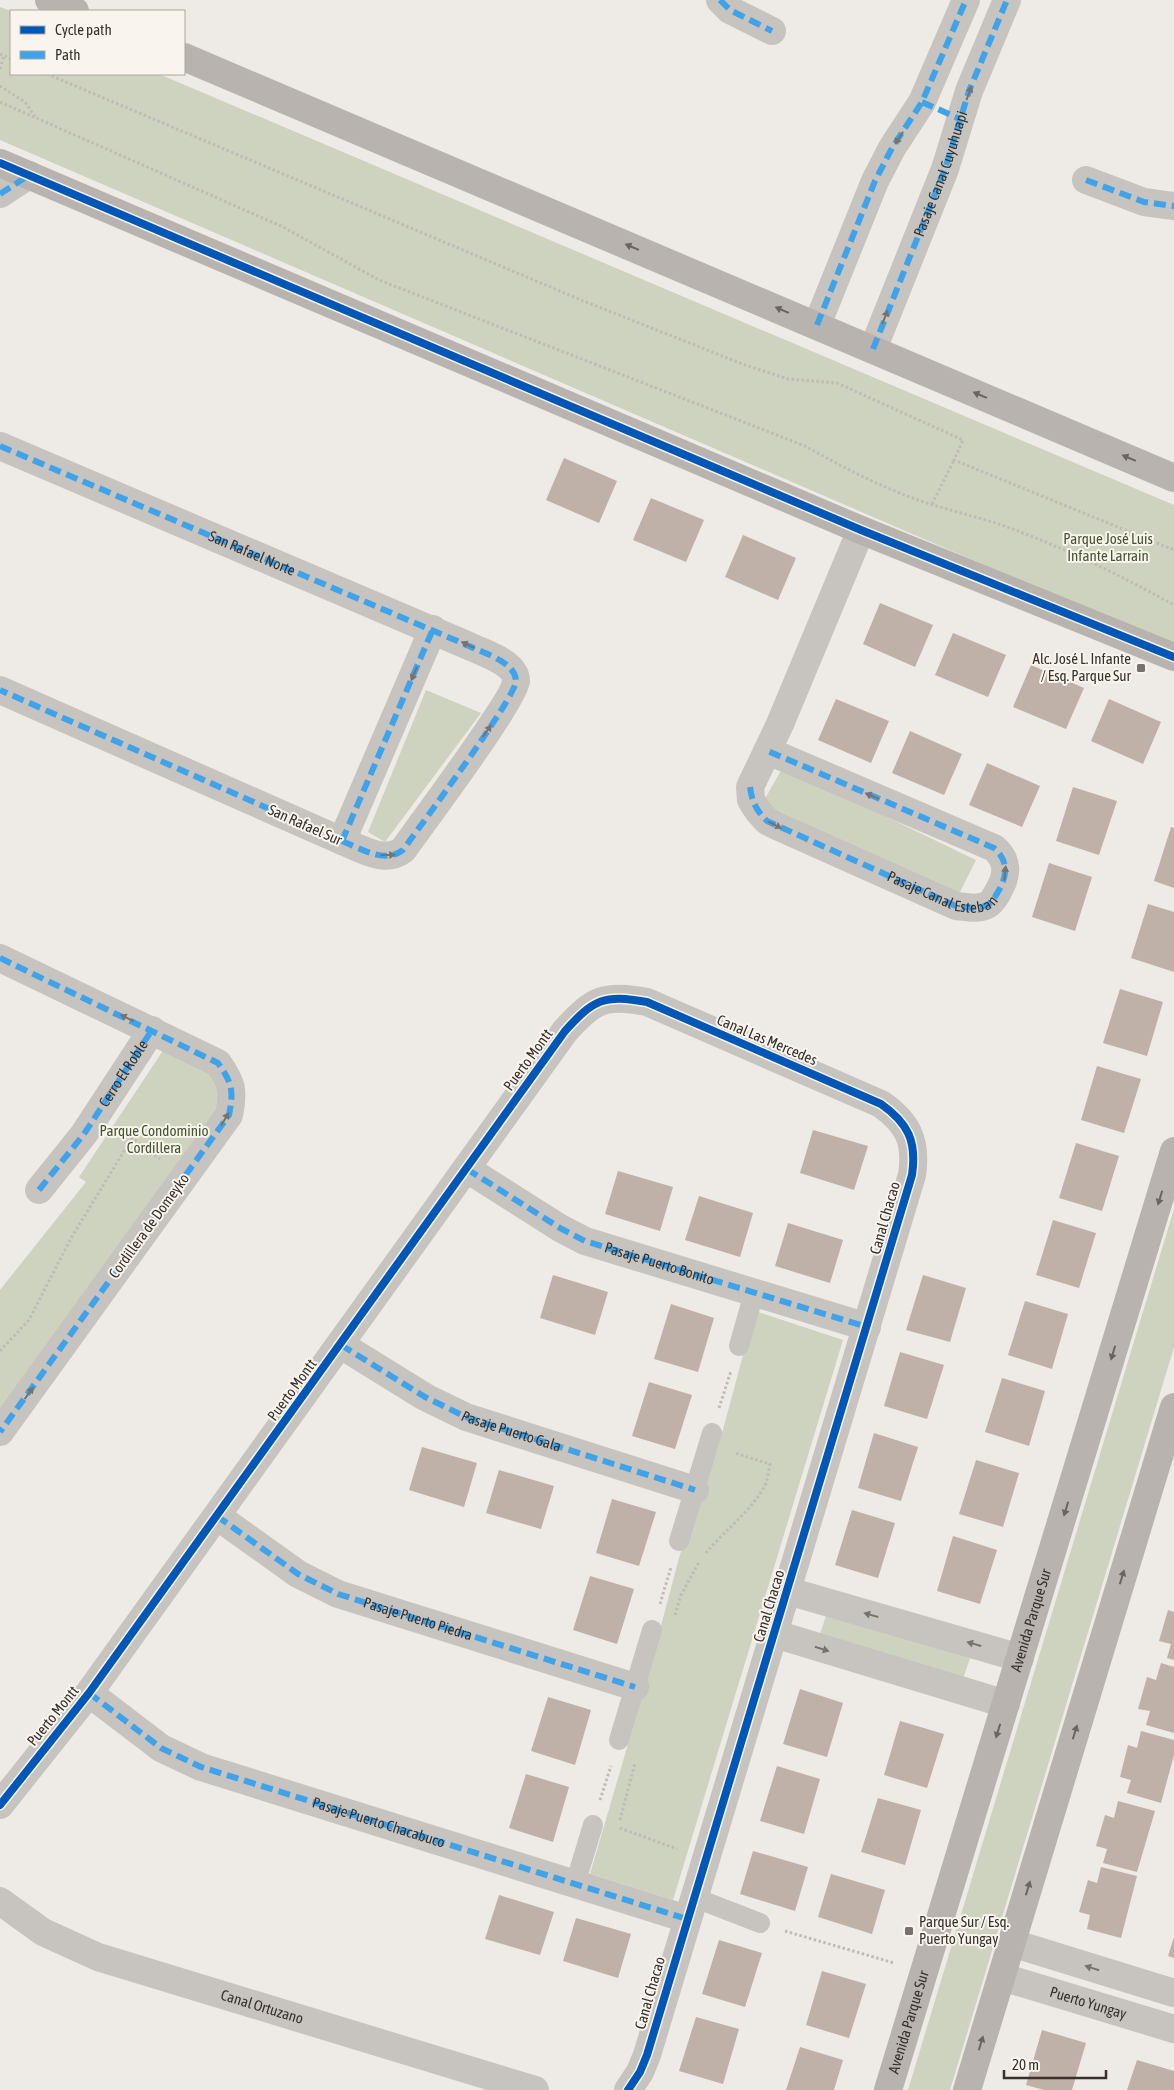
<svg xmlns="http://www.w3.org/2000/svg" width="1174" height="2090" font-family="'Asap Condensed',sans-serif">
	<rect width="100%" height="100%" fill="#eeeae5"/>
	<g fill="#ced3c0">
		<polygon points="0,7 11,11 11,74 159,74 1174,505 1174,647 0,140"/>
		<polygon points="426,690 481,713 385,842 368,832"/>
		<polygon points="783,767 976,860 957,898 762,804"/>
		<polygon points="164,1049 210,1072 216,1079 222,1106 0,1419 0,1290 86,1182 79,1177"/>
		<polygon points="1174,1209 1174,1347 950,2090 908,2090"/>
		<polygon points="755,1311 843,1340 673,1900 590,1874 645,1686 679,1558 702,1483 718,1448"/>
		<polygon points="827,1613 970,1658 963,1679 820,1634"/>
	</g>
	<g fill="#c0b1a8">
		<polygon points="564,458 617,481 599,523 546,500"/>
		<polygon points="651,498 704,520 686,562 633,540"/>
		<polygon points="743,535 796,558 778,600 725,577"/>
		<polygon points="880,603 933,625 915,667 863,644"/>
		<polygon points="953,633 1006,655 988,697 935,675"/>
		<polygon points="1031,665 1084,688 1066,729 1013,707"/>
		<polygon points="836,699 889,721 871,763 818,740"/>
		<polygon points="1109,699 1161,722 1143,764 1091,741"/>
		<polygon points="910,731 962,754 944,795 892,773"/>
		<polygon points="987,763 1040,786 1022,827 969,805"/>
		<polygon points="1073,787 1117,801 1099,855 1056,841"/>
		<polygon points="1171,827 1174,828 1174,888 1154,881"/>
		<polygon points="1049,863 1092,877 1075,931 1032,917"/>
		<polygon points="1148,904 1174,912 1174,972 1131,958"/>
		<polygon points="1120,989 1163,1002 1147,1056 1103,1043"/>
		<polygon points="1097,1066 1141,1079 1124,1133 1081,1120"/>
		<polygon points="813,1130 868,1146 854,1190 800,1173"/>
		<polygon points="1076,1143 1119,1156 1102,1211 1059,1198"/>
		<polygon points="618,1171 673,1187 660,1231 605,1214"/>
		<polygon points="699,1196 753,1213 740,1257 685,1240"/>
		<polygon points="1053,1220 1096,1233 1079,1288 1036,1275"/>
		<polygon points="788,1223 843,1240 830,1283 775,1266"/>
		<polygon points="553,1275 608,1292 595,1335 540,1318"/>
		<polygon points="923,1275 966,1288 950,1342 906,1330"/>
		<polygon points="1025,1301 1068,1314 1052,1369 1008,1355"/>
		<polygon points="671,1304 714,1318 698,1372 654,1359"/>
		<polygon points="900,1352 944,1365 927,1419 884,1406"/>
		<polygon points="1002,1378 1045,1391 1029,1446 985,1432"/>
		<polygon points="649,1382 692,1395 675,1449 632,1436"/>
		<polygon points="874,1433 918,1447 901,1501 858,1488"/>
		<polygon points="422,1447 477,1463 464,1507 409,1490"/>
		<polygon points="976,1460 1019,1473 1003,1527 959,1514"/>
		<polygon points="499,1470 554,1486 541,1529 486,1513"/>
		<polygon points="612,1499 656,1512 639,1566 596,1553"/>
		<polygon points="852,1510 895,1523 878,1578 835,1565"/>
		<polygon points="953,1536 997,1550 980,1604 937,1591"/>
		<polygon points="590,1576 634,1589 617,1644 573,1630"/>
		<polygon points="1168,1610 1174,1612 1174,1660 1167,1658 1171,1644 1159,1641"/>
		<polygon points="1161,1663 1174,1667 1174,1733 1146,1725 1150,1711 1138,1709 1147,1677 1156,1680"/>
		<polygon points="800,1689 843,1703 827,1757 783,1744"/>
		<polygon points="548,1697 591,1710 575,1765 531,1751"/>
		<polygon points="900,1721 944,1734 927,1788 884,1775"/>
		<polygon points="1141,1731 1174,1740 1174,1755 1161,1803 1127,1793 1131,1780 1120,1777 1128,1745 1137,1748"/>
		<polygon points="777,1766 820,1779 804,1834 760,1821"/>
		<polygon points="526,1774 569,1787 553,1842 509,1828"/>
		<polygon points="878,1798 921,1810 905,1865 861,1852"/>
		<polygon points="1118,1801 1155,1811 1137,1872 1103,1863 1107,1849 1096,1846 1105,1815 1114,1818"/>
		<polygon points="753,1851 808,1867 795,1911 740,1894"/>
		<polygon points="1101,1867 1137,1876 1121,1938 1087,1929 1090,1915 1079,1912 1088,1880 1097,1883"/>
		<polygon points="831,1874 885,1890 872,1934 818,1917"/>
		<polygon points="499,1895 554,1912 540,1955 485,1939"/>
		<polygon points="576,1918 631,1934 618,1978 563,1961"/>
		<polygon points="1174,1937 1174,1958 1168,1956"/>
		<polygon points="719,1940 762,1953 745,2007 702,1994"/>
		<polygon points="822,1971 866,1984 849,2038 806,2025"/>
		<polygon points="696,2017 739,2029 723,2084 679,2071"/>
		<polygon points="1042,2030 1086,2043 1072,2090 1044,2090 1026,2085"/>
		<polygon points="800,2047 843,2060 834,2090 786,2090"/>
		<polygon points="1137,2060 1174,2071 1174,2090 1127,2090"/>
	</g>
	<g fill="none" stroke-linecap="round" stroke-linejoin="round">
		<g stroke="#c0bbb6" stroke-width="3" stroke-dasharray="2.5 2.5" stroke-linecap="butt">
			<polyline points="0,54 11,59"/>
			<polyline points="0,69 4,55"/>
			<polyline points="47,74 581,300 745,365 788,379 837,383 848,388 963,440 954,460 1174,550"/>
			<polyline points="0,86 25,102 36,118"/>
			<path d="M 0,102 L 283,227 L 379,280 L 805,446 C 846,469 888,491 933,505 C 963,514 994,521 1023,533 C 1075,553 1125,578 1174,605"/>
			<polyline points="932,504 954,460"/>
			<polyline points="0,1351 29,1320 71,1238 132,1138 160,1159"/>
			<polyline points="719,1408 731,1371"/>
			<path d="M 706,1553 C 724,1531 752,1510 764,1487 C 768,1481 768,1471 770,1464 L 735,1453"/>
			<polyline points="660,1604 671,1567"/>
			<polyline points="675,1615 681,1595 699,1562"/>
			<polyline points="600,1800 611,1766"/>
			<polyline points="620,1820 635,1763"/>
			<polyline points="620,1828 677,1849"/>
			<polyline points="785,1931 894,1963"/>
		</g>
		<g stroke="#c7c3be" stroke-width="20">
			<polyline points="739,1346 754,1293"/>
			<polyline points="679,1541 712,1433"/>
			<polyline points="619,1740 652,1630"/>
			<polyline points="575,1884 593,1825"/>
			<polyline points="693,1897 760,1923"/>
		</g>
		<g stroke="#c7c3be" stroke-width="28">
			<polyline points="720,0 730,10 772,31"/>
			<polyline points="1086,180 1144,202 1174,206"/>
			<polyline points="0,194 29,175"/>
			<polyline points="817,325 875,181 892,148 922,102 966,0"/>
			<path id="s1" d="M 873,349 L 945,169 L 969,91 L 1007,0"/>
			<path d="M 0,446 L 469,646 C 483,653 516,662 516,681 C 515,699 420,826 403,850 C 384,864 362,849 342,841 L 0,690"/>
			<path d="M 768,751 L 994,848 C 1008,860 1008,874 999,890 C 996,895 993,902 987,905 C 977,910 966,907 956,906 L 779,827 L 767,821 L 758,811 L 751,800 L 750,787 L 780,724 L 861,530"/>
			<polyline points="342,841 433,629"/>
			<path d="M 0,958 L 218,1063 C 232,1083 234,1090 229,1115 L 0,1432"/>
			<polyline points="467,1169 560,1228 585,1241 867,1327"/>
			<polyline points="39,1190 84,1134 152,1030"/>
			<polyline points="341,1345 425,1397 466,1417 695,1490"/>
			<polyline points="217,1516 298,1574 338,1594 635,1687"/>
			<polyline points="788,1591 1020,1658"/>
			<polyline points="775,1634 1006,1704"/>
			<polyline points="89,1693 161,1748 201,1767 687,1919"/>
			<path d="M 0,1805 L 89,1693 L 565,1031 C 594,999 604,994 647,1002 L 881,1104 C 908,1123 917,1141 912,1175 L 647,2055 L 640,2072 L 628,2090"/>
			<path id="s2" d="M 0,1901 L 43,1932 L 98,1957 L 535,2090"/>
			<polyline points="1012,1943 1174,1993"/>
			<path id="s3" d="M 1002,1977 L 1174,2029"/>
		</g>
		<g stroke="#b8b3ae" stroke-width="28">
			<polyline points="49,0 75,11"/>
			<polyline points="184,57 1174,478"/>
			<polyline points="0,163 861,530 1174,657"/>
			<path id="s4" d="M 888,2090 L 1174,1151"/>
			<polyline points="967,2090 1174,1407"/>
		</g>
		<g stroke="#3fa3eb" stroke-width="6" stroke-dasharray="12 6" stroke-linecap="butt">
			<polyline points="720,0 730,10 772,31"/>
			<polyline points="922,102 960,119"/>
			<polyline points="1086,180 1144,202 1174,206"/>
			<polyline points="0,194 29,175"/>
			<polyline points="817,325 875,181 892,148 922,102 966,0"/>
			<polyline points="873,349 945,169 969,91 1007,0"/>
			<path id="s5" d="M 0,446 L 469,646 C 483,653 516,662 516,681 C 515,699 420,826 403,850 C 384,864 362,849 342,841 L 0,690"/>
			<path id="s6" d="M 750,787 C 752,802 756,810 767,821 L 956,906 C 966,907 977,910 987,905 C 993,902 996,895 999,890 C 1008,874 1008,860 994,848 L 768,751"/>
			<polyline points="342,841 433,629"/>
			<path d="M 0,958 L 218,1063 C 232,1083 234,1090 229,1115 L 0,1432"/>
			<path id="s7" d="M 467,1169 L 560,1228 L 585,1241 L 867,1327"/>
			<path id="s8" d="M 39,1190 L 84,1134 L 152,1030"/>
			<path id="s9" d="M 341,1345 L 425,1397 L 466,1417 L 695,1490"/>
			<path id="s10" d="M 217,1516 L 298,1574 L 338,1594 L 635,1687"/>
			<path id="s11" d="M 89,1693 L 161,1748 L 201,1767 L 687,1919"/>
		</g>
		<defs>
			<g id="cycleway">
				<polyline points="0,163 861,530 1174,657"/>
				<path d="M 0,1805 L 89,1693 L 565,1031 C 594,999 604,994 647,1002 L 881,1104 C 908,1123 917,1141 912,1175 L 647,2055 L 640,2072 L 628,2090"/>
			</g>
		</defs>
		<use href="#cycleway" stroke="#f9f5ee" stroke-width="11"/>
		<use href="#cycleway" stroke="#0057b8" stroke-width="8"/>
	</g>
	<defs><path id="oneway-solid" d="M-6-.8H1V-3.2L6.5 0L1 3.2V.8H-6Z" transform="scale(1.25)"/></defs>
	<g fill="#78726d">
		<use href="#oneway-solid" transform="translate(969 93) rotate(-70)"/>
		<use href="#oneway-solid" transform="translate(899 138) rotate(123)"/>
		<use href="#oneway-solid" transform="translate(885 317) rotate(-69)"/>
		<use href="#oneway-solid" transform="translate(468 645) rotate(-155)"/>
		<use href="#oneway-solid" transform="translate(414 674) rotate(113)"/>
		<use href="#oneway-solid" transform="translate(487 731) rotate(-55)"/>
		<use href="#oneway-solid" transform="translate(872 796) rotate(-157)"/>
		<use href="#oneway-solid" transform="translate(775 825) rotate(28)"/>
		<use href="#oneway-solid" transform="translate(388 855) rotate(-2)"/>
		<use href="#oneway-solid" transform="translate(1005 873) rotate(-85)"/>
		<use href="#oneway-solid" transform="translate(127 1018) rotate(-154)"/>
		<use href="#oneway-solid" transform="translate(225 1119) rotate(-59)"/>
		<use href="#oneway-solid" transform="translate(29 1393) rotate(-54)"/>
		<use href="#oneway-solid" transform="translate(871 1615) rotate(-164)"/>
		<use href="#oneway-solid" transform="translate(974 1644) rotate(-164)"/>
		<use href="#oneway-solid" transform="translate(822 1649) rotate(17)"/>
		<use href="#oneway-solid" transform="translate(1092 1968) rotate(-163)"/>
	</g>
	<g fill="#6b645f">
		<use href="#oneway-solid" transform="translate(632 247) rotate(-157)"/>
		<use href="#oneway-solid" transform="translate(782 310) rotate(-157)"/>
		<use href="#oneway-solid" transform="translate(980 395) rotate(-157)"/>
		<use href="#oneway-solid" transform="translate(1129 458) rotate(-157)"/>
		<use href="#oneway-solid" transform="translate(1160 1198) rotate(107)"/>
		<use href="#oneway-solid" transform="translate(1113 1353) rotate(107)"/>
		<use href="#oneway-solid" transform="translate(1066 1509) rotate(107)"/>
		<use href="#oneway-solid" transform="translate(1122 1577) rotate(-73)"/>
		<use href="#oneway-solid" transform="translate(998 1731) rotate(107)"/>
		<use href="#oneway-solid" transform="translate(1075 1732) rotate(-73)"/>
		<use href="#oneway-solid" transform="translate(1028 1888) rotate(-73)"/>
		<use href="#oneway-solid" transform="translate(981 2043) rotate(-73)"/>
	</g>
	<g fill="#78716c" stroke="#f9f5ee" stroke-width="2">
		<rect x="1136" y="663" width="10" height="10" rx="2.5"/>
		<rect x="904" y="1926" width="10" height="10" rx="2.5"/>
	</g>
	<g text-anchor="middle" stroke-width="4" stroke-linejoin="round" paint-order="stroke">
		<g font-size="15" fill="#38302b" stroke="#f9f5ee">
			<text dy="5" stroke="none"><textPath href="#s1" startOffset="188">Pasaje Canal Cuyuhuapi</textPath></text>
			<text dy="5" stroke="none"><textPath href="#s5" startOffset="274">San Rafael Norte</textPath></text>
			<text transform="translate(305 825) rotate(24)" y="5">San Rafael Sur</text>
			<text dy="5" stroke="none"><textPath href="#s6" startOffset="230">Pasaje Canal Esteban</textPath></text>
			<text transform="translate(767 1040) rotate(23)" y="5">Canal Las Mercedes</text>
			<text transform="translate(528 1060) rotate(-54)" y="5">Puerto Montt</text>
			<text dy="5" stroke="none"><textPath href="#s8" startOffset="144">Cerro El Roble</textPath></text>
			<text transform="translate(885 1218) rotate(-74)" y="5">Canal Chacao</text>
			<text transform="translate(149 1226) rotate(-54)" y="5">Cordillera de Domeyko</text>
			<text dy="5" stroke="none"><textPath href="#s7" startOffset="216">Pasaje Puerto Bonito</textPath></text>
			<text transform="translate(292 1390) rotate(-54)" y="5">Puerto Montt</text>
			<text dy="5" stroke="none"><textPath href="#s9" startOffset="192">Pasaje Puerto Gala</textPath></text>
			<text transform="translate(769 1606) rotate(-73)" y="5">Canal Chacao</text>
			<text dy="5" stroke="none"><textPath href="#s10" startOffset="228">Pasaje Puerto Piedra</textPath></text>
			<text dy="5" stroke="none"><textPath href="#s4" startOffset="491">Avenida Parque Sur</textPath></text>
			<text transform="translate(53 1716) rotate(-51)" y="5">Puerto Montt</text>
			<text dy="5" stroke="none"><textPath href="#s11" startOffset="321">Pasaje Puerto Chacabuco</textPath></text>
			<text transform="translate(650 1993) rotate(-74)" y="5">Canal Chacao</text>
			<text dy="5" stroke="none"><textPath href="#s3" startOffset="90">Puerto Yungay</textPath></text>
			<text dy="5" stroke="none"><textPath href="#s2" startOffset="285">Canal Ortuzano</textPath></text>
			<text dy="5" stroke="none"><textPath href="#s4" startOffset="71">Avenida Parque Sur</textPath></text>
		</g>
		<g font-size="15" fill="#455531" stroke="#f9f5ee">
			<text x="1108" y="544">Parque José Luis<tspan x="1108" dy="17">Infante Larrain</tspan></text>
			<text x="154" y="1136">Parque Condominio<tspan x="154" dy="17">Cordillera</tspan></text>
		</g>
		<g font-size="15" fill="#38302b" stroke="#f9f5ee" text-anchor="end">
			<text x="1131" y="664">Alc. José L. Infante<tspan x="1131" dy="17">/ Esq. Parque Sur</tspan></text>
			<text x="919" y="1927" text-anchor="start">Parque Sur / Esq.<tspan x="919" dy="17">Puerto Yungay</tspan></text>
		</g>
	</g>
	<rect x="10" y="10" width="175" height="65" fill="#f9f5ee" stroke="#aca6a0"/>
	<rect x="20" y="26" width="25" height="8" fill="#0057b8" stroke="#aca6a0"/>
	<text x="55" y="35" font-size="15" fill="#38302b">Cycle path</text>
	<rect x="20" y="51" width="25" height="8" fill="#3fa3eb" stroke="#aca6a0"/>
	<text x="55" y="60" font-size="15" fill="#38302b">Path</text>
	<path d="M1004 2070v8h102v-8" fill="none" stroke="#38302b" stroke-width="2.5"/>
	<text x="1012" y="2070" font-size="15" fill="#38302b" stroke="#f9f5ee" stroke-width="4" paint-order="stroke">20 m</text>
</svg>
